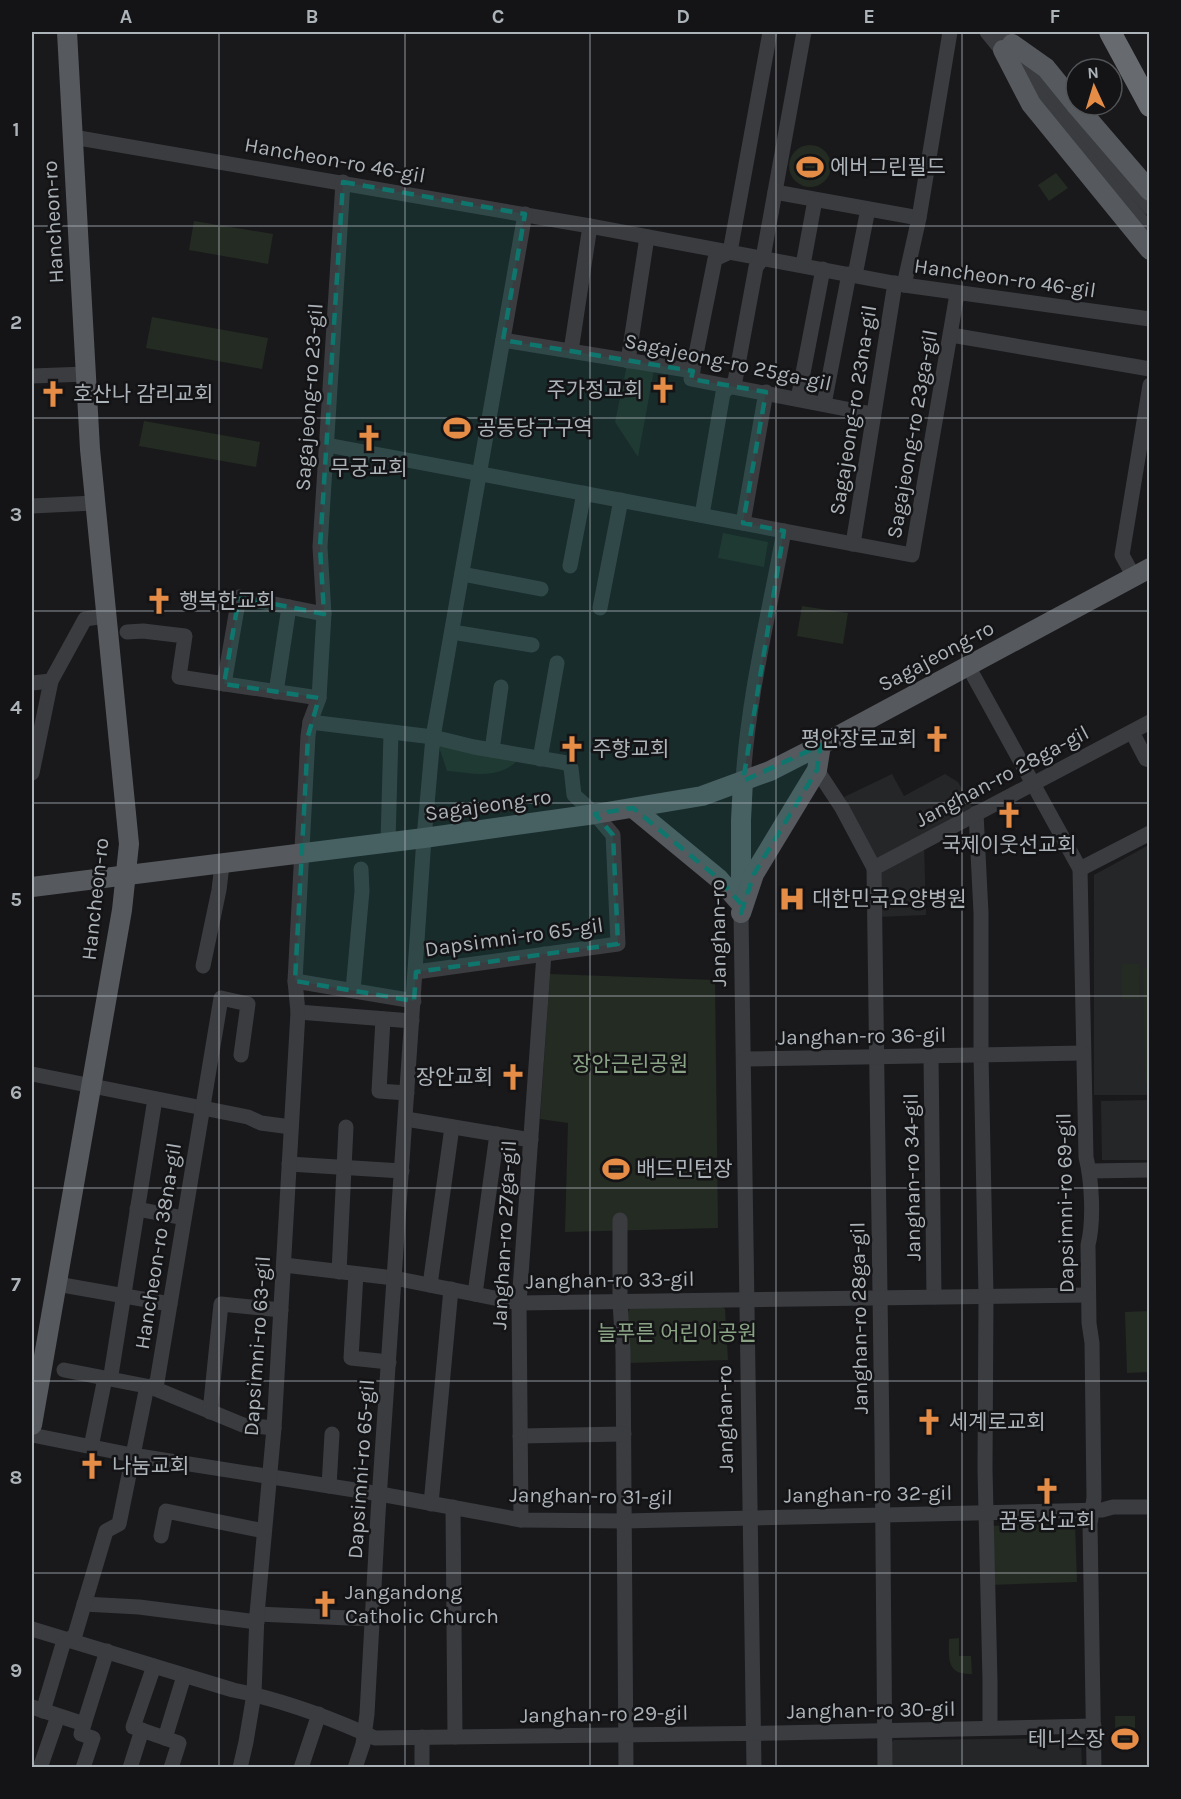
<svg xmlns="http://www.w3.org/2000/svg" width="1181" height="1799" font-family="Karla,'Noto Sans KR',sans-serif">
	<rect width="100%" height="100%" fill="#19191b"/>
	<g fill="#252628">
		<polygon points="892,774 904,796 945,774 958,782 973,808 924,845 926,915 879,917 877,862 844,797"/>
		<polygon points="1149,845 1149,1095 1094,1095 1094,875"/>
		<polygon points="1149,1100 1149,1160 1102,1160 1101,1101"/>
		<polygon points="1078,1738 1081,1741 1082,1767 892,1767 891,1743 894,1740"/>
	</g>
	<g fill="#242b23">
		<circle cx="810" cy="166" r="21"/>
		<polygon points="1056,173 1068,188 1049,201 1038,185"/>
		<polygon points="194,221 273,234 268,264 189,250"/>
		<polygon points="152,317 268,338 262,369 146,348"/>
		<polygon points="627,365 654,370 638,457 615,422"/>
		<polygon points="144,421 260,442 256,467 139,446"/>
		<polygon points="723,533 768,542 764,567 718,558"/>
		<polygon points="802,606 848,613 843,644 797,636"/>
		<path d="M 438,744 L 520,758 C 499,781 474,773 447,771 Z"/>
		<rect x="1122" y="964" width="17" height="35"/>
		<polygon points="1143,968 1149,968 1149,1083 1145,1083"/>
		<polygon points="550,974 715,980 718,1228 565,1232 568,1123 540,1119"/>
		<polygon points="719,1304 725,1309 728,1360 628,1363 627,1313 632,1306"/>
		<polygon points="1149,1311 1149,1372 1127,1373 1125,1312"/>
		<polygon points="1075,1523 1077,1582 990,1585 988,1526"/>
		<path d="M 959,1638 L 959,1656 L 971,1656 L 972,1674 C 946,1675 949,1658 949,1639 Z"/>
		<polygon points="1115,1716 1135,1716 1135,1746 1116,1747"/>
	</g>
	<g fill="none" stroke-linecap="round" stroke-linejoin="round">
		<g stroke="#3a3c40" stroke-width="15">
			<polyline points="770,32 730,252 715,259 691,379 872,414"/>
			<polyline points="987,32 1009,59"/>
			<polyline points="1003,32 1097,149 1150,208"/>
			<polyline points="1024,77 1067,133 1150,231"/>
			<polyline points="73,137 590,226 904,285 1150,319"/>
			<polyline points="775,192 919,218"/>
			<polyline points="803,265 815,200"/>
			<polyline points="855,275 868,209"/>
			<polyline points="904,285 919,218 950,32"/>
			<polyline points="951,335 1150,369"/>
			<polyline points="503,340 693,371"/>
			<polyline points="571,351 590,226"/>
			<polyline points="628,361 647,237"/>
			<polyline points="32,376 86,374"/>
			<polyline points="798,399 823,269"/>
			<polyline points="824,404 849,274"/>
			<polyline points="327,445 912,555 957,294"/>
			<polyline points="32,506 94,503"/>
			<polyline points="702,515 723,393 735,381 756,267 763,258 804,32"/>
			<polyline points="743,523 766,392"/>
			<polyline points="853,544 895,283"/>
			<polyline points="570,566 584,493"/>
			<polyline points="462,574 541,589"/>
			<polyline points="1134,577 1122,555 1150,385"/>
			<polyline points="600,608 621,500"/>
			<polyline points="127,632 143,631 185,636 179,677 319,698"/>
			<polyline points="452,632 532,645"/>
			<path d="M 968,666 L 1080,869 L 1086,1157 C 1092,1181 1094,1221 1088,1245 L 1089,1323 L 1092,1343 L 1094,1498 L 1090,1524 L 1094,1768"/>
			<polyline points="32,683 51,681"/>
			<polyline points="224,684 239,597 324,614"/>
			<polyline points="276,692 289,607"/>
			<polyline points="310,722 433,737 474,747 567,763 571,768 574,795 595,814 613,835 618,944 416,972"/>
			<polyline points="1132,732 1146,759 1150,760"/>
			<polyline points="492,750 501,687"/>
			<polyline points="540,759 557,663"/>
			<polyline points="817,770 842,808 874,868 882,1436 885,1768"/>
			<polyline points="32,773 51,681 85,619 105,616"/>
			<path d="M 743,781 C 748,697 769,614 784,531"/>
			<polyline points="976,813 981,913 981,1055 986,1296 985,1469 990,1681 990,1728"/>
			<polyline points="388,842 391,733"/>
			<polyline points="874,868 1150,722"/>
			<polyline points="1080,869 1150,833"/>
			<polyline points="741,913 754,1768"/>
			<polyline points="203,966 219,890 222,865"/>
			<polyline points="295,981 414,1001"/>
			<polyline points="353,990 362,891 361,869"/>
			<polyline points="298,1012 412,1021"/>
			<polyline points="383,1019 379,1091 407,1093"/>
			<polyline points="931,1056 934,1297"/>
			<polyline points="744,1059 1083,1053"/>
			<polyline points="32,1074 248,1117 261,1123 291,1127"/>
			<polyline points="406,1119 531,1140"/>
			<polyline points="289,1164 402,1171"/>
			<polyline points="1089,1171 1150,1170"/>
			<polyline points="137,1209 184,1218"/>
			<polyline points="620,1220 620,1302 623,1351 626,1768"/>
			<polyline points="284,1265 394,1278 519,1303 1088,1295"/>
			<polyline points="339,1272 346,1127"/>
			<polyline points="356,1274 351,1358 389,1362"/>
			<polyline points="57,1284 170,1304"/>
			<polyline points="430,1285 452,1127"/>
			<polyline points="475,1294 497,1134"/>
			<polyline points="64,1370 151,1387 243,1425 274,1428"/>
			<polyline points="210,1412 221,1304 281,1310"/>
			<polyline points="32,1435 132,1455 380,1494 521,1520 624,1521 1102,1510 1113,1507 1150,1507"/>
			<polyline points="520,1436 624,1434"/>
			<polyline points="91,1447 104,1383 111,1375 155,1099"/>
			<polyline points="329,1486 332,1434"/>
			<polyline points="431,1504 451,1289"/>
			<polyline points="453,1507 455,1737"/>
			<polyline points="521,1520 519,1303 544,954"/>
			<polyline points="161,1536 166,1511 264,1531"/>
			<polyline points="84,1604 139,1607 257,1622"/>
			<polyline points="257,1614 372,1619"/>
			<path d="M 32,1629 L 233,1690 C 283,1700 329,1717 375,1738 L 777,1733 L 1094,1726"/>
			<polyline points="154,1666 133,1727 179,1743 171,1768"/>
			<polyline points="32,1707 84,1724 81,1734 93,1738 83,1768"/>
			<polyline points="43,1711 63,1644 75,1635 106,1531 119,1524 146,1391 157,1382 221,998 248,1004 241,1055"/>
			<polyline points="84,1724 107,1651"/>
			<polyline points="422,1737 422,1768"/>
			<polyline points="165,1738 184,1676"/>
			<polyline points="40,1768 58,1716"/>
			<polyline points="130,1768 142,1730"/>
			<polyline points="240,1768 246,1742 254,1694 257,1614 274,1428 298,1012 295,981 308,736 310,722 319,698 324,614 320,547 343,182"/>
			<polyline points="301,1768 319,1714"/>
			<polyline points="355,1768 363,1744 367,1714 378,1514 424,838 433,737 525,214"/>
		</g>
		<g stroke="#565a5e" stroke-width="20">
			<polyline points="1012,44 1046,68 1076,105"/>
			<polyline points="1003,50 1031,104 1150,250"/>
			<polyline points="1076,105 1150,191"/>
			<polyline points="633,808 719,879 741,904"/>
			<polyline points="32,887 424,838 595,814 702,796 770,771 821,745 1150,568"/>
			<polyline points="741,896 741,820 743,781"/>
			<polyline points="741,913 754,874 817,770 821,745"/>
			<polyline points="32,1425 122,910 129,844 90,449 67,32"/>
		</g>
		<polyline stroke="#676b70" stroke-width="22" points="1110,32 1150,106"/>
	</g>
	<path fill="#0f766e" fill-opacity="0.2" stroke="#0f766e" stroke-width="4.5" stroke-dasharray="12 8" stroke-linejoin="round" d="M 343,182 L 525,214 L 503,340 L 693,371 L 691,379 L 766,392 L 743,523 L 784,531 L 743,781 L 821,745 L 817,770 L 754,874 L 741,913 L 741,904 L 719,879 L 633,808 L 595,814 L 613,835 L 618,944 L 416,972 L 414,1001 L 295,981 L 308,736 L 319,698 L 224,684 L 239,597 L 324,614 L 320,547 Z"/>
	<path fill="none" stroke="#acb3b9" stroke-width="1.5" stroke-opacity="0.55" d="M 219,32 L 219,1768M 405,32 L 405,1768M 590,32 L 590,1768M 776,32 L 776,1768M 962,32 L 962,1768M 32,226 L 1150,226M 32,418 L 1150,418M 32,611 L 1150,611M 32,803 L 1150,803M 32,996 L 1150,996M 32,1188 L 1150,1188M 32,1381 L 1150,1381M 32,1573 L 1150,1573"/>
	<defs>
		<symbol id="stadium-bare" viewBox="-9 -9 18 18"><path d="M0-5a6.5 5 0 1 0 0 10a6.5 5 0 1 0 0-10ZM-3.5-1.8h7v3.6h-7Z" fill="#e58c47" stroke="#141416" stroke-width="2.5" paint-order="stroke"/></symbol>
		<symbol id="church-bare" viewBox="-9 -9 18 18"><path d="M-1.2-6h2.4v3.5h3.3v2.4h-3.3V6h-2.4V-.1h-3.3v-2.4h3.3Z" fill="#e58c47" stroke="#141416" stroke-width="2.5" paint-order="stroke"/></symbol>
		<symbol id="hospital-bare" viewBox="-9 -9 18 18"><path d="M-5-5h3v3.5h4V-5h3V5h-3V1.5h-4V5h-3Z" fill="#e58c47" stroke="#141416" stroke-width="2.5" paint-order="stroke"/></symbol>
	</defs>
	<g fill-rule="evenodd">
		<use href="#stadium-bare" x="791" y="148" width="38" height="38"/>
		<use href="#church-bare" x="644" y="371" width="38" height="38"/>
		<use href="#church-bare" x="34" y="375" width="38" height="38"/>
		<use href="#stadium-bare" x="438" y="409" width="38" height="38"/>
		<use href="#church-bare" x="350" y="419" width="38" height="38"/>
		<use href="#church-bare" x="140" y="582" width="38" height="38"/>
		<use href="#church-bare" x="918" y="720" width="38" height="38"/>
		<use href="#church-bare" x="553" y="730" width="38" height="38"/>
		<use href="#church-bare" x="990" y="796" width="38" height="38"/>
		<use href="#hospital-bare" x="773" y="880" width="38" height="38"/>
		<use href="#church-bare" x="494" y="1058" width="38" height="38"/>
		<use href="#stadium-bare" x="597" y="1150" width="38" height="38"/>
		<use href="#church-bare" x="910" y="1403" width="38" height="38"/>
		<use href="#church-bare" x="73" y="1447" width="38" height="38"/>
		<use href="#church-bare" x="1028" y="1472" width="38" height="38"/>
		<use href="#church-bare" x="306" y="1585" width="38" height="38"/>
		<use href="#stadium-bare" x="1106" y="1720" width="38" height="38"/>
	</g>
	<g text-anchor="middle" stroke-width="5" stroke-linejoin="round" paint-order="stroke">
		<g font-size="21" fill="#acb3b9" stroke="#141416">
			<text transform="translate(335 160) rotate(10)" y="7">Hancheon-ro 46-gil</text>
			<text transform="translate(53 222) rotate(-93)" y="7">Hancheon-ro</text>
			<text transform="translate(1005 278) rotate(8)" y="7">Hancheon-ro 46-gil</text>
			<text transform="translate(728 362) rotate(12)" y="7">Sagajeong-ro 25ga-gil</text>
			<text transform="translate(309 397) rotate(-86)" y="7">Sagajeong-ro 23-gil</text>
			<text transform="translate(853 410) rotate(-81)" y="7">Sagajeong-ro 23na-gil</text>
			<text transform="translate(912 434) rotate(-80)" y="7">Sagajeong-ro 23ga-gil</text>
			<text transform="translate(936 656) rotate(-28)" y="7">Sagajeong-ro</text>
			<text transform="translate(1002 776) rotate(-28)" y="7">Janghan-ro 28ga-gil</text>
			<text transform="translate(488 805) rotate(-8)" y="7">Sagajeong-ro</text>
			<text transform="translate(95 899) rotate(-84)" y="7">Hancheon-ro</text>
			<text transform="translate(718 933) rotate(-91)" y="7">Janghan-ro</text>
			<text transform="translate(514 937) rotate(-8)" y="7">Dapsimni-ro 65-gil</text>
			<text transform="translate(862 1036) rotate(-1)" y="7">Janghan-ro 36-gil</text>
			<text transform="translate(912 1177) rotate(-91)" y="7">Janghan-ro 34-gil</text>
			<text transform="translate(1065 1203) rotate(-91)" y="7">Dapsimni-ro 69-gil</text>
			<text transform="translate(504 1235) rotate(-87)" y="7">Janghan-ro 27ga-gil</text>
			<text transform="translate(158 1246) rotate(-81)" y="7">Hancheon-ro 38na-gil</text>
			<text transform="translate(610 1280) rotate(-1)" y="7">Janghan-ro 33-gil</text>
			<text transform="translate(859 1318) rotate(-91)" y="7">Janghan-ro 28ga-gil</text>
			<text transform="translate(257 1346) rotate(-86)" y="7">Dapsimni-ro 63-gil</text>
			<text transform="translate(725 1419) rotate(-91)" y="7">Janghan-ro</text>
			<text transform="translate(361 1469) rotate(-86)" y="7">Dapsimni-ro 65-gil</text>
			<text transform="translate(868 1494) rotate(-1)" y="7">Janghan-ro 32-gil</text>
			<text transform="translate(591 1496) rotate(1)" y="7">Janghan-ro 31-gil</text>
			<text transform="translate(871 1710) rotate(-1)" y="7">Janghan-ro 30-gil</text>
			<text transform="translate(604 1714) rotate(-1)" y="7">Janghan-ro 29-gil</text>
		</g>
		<g font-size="21" fill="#acb3b9" stroke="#141416" text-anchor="start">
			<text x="830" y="174">에버그린필드</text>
			<text x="643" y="397" text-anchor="end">주가정교회</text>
			<text x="73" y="401">호산나 감리교회</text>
			<text x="477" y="435">공동당구구역</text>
			<text x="369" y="475" text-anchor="middle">무궁교회</text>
			<text x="179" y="608">행복한교회</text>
			<text x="917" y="746" text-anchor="end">평안장로교회</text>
			<text x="592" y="756">주향교회</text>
			<text x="1009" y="852" text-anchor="middle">국제이웃선교회</text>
			<text x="812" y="906">대한민국요양병원</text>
			<text x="493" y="1084" text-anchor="end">장안교회</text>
			<text x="636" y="1176">배드민턴장</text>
			<text x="949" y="1429">세계로교회</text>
			<text x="112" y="1473">나눔교회</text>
			<text x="1047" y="1528" text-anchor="middle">꿈동산교회</text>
			<text x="345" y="1599">Jangandong<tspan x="345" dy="24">Catholic Church</tspan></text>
			<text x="1105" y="1746" text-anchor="end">테니스장</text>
		</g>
		<g font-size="21" fill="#8aa385" stroke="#141416">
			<text x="630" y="1071">장안근린공원</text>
			<text x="677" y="1340">늘푸른 어린이공원</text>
		</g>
	</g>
	<rect width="1181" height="1799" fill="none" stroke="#141416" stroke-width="66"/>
	<g transform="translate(1094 87) rotate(356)"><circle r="28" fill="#141416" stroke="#515457" stroke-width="1.5"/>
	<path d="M0-4.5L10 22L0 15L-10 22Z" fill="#e58c47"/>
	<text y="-9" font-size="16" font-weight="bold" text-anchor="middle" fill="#acb3b9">N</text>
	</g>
	<rect x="33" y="33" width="1115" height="1733" fill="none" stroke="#acb3b9" stroke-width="2"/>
	<g font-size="20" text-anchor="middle" font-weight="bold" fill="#acb3b9">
		<text x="126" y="23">A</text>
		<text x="312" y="23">B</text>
		<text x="498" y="23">C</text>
		<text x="683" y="23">D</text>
		<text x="869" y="23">E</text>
		<text x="1055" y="23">F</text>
		<text x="16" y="136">1</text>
		<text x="16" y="329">2</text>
		<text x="16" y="521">3</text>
		<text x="16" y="714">4</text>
		<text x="16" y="906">5</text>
		<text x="16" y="1099">6</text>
		<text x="16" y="1291">7</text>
		<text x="16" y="1484">8</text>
		<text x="16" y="1677">9</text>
	</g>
</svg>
